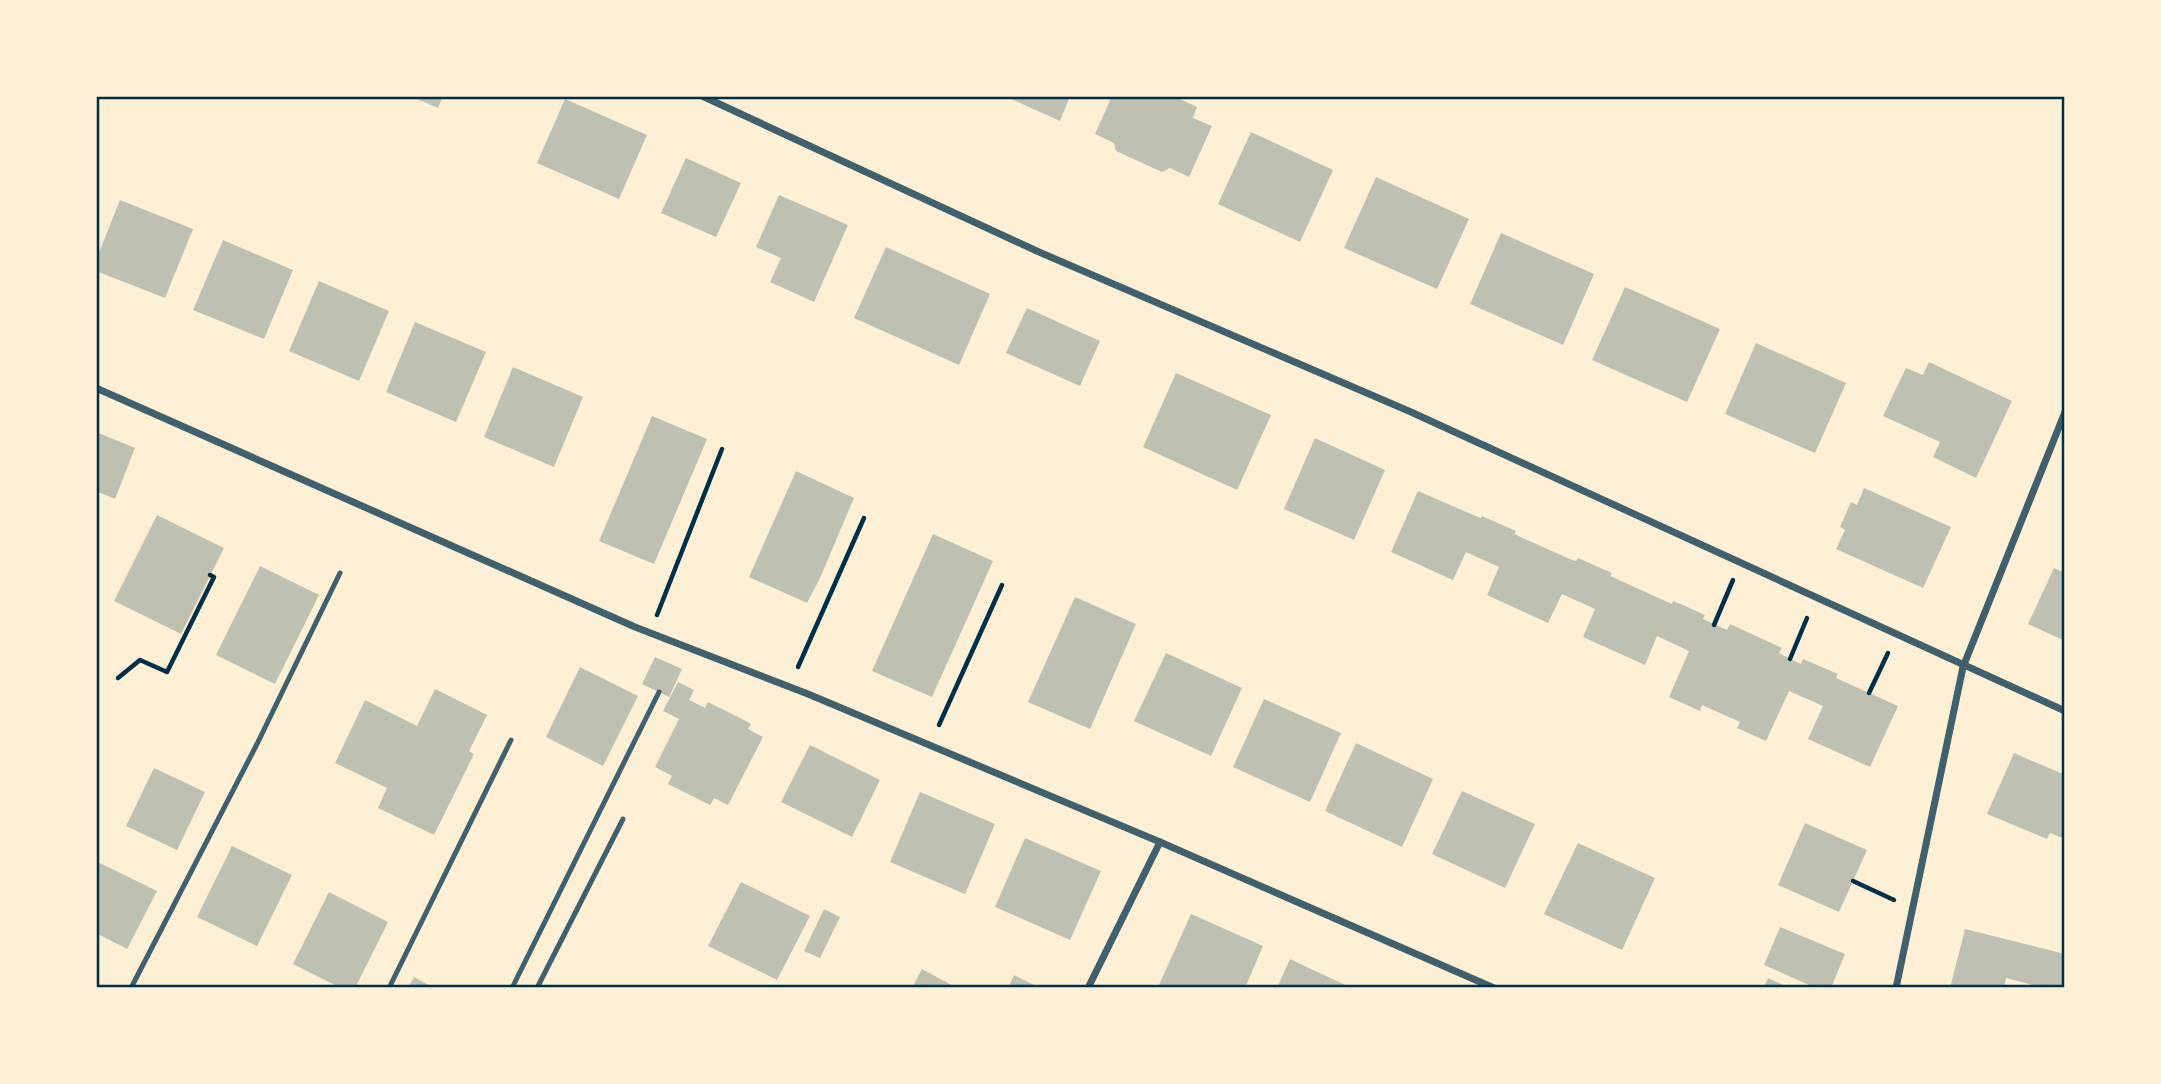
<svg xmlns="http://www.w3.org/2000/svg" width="2161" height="1084" font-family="'Roboto Serif',serif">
	<rect width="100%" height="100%" fill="#fdf0d5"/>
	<g fill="#bec0b2">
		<polygon points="410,96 443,96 438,108"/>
		<polygon points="1010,96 1070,96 1060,121 1009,98"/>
		<polygon points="1112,96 1174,96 1197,107 1193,118 1212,126 1189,177 1170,168 1162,172 1116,151 1114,143 1095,134"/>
		<polygon points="565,99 647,135 619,199 537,163"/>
		<polygon points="1251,132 1333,170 1300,242 1218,204"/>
		<polygon points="686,158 741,183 716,237 661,213"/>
		<polygon points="1376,177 1469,219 1437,289 1344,248"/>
		<polygon points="779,195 848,225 814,302 770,282 781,258 756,247"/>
		<polygon points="120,200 193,229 165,298 96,271 96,260"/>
		<polygon points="1501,233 1594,274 1563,345 1470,304"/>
		<polygon points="223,240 293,270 264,339 193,310"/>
		<polygon points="886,247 990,294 959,365 854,318"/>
		<polygon points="319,281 389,311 359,381 289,351"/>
		<polygon points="1625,287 1720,329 1687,402 1592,360"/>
		<polygon points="1027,308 1100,341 1080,386 1006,353"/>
		<polygon points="415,322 486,352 456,422 386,392"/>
		<polygon points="1756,343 1846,383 1815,453 1725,414"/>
		<polygon points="1929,362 2012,401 1976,478 1933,457 1940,442 1883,416 1906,368 1923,375"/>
		<polygon points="513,367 583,397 554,467 484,437"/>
		<polygon points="1176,373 1271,415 1237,490 1143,447"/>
		<polygon points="652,416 707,439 654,564 599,541"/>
		<polygon points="96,432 135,448 115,499 96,491"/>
		<polygon points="1315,438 1385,470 1354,540 1284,509"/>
		<polygon points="796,471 854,498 820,578 807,603 749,577"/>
		<polygon points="1864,488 1951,527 1923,588 1836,549 1845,530 1840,527 1851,502 1857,505"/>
		<polygon points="1418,491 1478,517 1481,518 1482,516 1516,531 1514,534 1572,560 1576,561 1578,558 1612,573 1610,576 1672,604 1673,601 1683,605 1705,615 1703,619 1727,630 1730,624 1782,648 1779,653 1790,659 1801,664 1803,659 1838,674 1836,678 1898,706 1870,767 1808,739 1823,706 1789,691 1766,741 1737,728 1740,722 1702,705 1700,711 1669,697 1689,651 1657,636 1645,665 1583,637 1595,609 1562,594 1548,623 1487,595 1499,567 1466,552 1453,580 1391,552"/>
		<polygon points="157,515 224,548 181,634 114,601"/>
		<polygon points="933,534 993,561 932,697 872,671"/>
		<polygon points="260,566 319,595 275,684 216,655"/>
		<polygon points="2054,568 2065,573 2065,641 2028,624"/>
		<polygon points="1075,597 1136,624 1090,729 1028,702"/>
		<polygon points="1166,653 1242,688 1211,756 1134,721"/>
		<polygon points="655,657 682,669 669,697 642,684"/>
		<polygon points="580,667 638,696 603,766 546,737"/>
		<polygon points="678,682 694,690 689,700 705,708 708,702 740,718 751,724 748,729 763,737 728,805 714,798 710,805 668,784 672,776 655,767 679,719 663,711"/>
		<polygon points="435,689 487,715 469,751 474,754 434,835 378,808 387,788 335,763 365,700 417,726"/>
		<polygon points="1264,699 1341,733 1310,802 1233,767"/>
		<polygon points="1356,743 1433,779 1402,847 1325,811"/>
		<polygon points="810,745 880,780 852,837 781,802"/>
		<polygon points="2014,753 2065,775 2065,839 2050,833 2047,839 1987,814"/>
		<polygon points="154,768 205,792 177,850 126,826"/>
		<polygon points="1462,791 1535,824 1505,888 1432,854"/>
		<polygon points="920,792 995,824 965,894 890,862"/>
		<polygon points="1805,823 1867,850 1839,912 1778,885"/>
		<polygon points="1025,838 1101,871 1070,940 995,907"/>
		<polygon points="1578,843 1655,878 1622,950 1544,914"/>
		<polygon points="232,846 292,875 257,946 197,917"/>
		<polygon points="100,863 157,891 127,949 96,933 96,870"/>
		<polygon points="741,882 810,916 777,980 708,946"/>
		<polygon points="329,892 388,922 355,988 341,988 293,964"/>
		<polygon points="824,909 840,917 820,958 804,951"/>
		<polygon points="1191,914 1263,946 1245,988 1167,988 1159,985"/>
		<polygon points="1780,927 1845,954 1831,988 1816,988 1764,965"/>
		<polygon points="1965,929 2065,954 2065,988 2045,988 2006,978 2004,988 1950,988"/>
		<polygon points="1290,959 1311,969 1352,988 1277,988"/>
		<polygon points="922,969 957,988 912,988"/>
		<polygon points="1014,975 1040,988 1008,988"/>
		<polygon points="414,977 434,988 408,988"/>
		<polygon points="1768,978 1790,988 1763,988"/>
	</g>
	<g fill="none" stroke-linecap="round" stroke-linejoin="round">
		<g stroke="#003049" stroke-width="4.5">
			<polyline points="657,615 722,449"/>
			<polyline points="1714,625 1733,580"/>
			<polyline points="1790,659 1807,618"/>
			<polyline points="798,667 864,518"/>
			<polyline points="118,678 140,660 167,672 214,577 210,575"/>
			<polyline points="1869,693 1888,653"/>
			<polyline points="939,725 1002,585"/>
			<polyline points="1853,881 1894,900"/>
		</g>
		<g stroke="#3f606c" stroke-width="5">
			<polyline points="131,988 257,744 340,573"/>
			<polyline points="389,988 511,740"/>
			<polyline points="512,988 659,692"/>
			<polyline points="537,988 623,819"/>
		</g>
		<g stroke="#3f606c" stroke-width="7">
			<polyline points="702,96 1039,252 1411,412 2065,711"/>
			<polyline points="96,388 635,627 808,694 1160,842 1494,988"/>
			<polyline points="1088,988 1160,842"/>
			<polyline points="1896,988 1963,667 2065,412"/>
		</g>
	</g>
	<rect width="2161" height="1084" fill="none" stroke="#fdf0d5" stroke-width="196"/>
	<rect x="98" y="98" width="1965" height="888" fill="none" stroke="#003049" stroke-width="2.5"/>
</svg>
